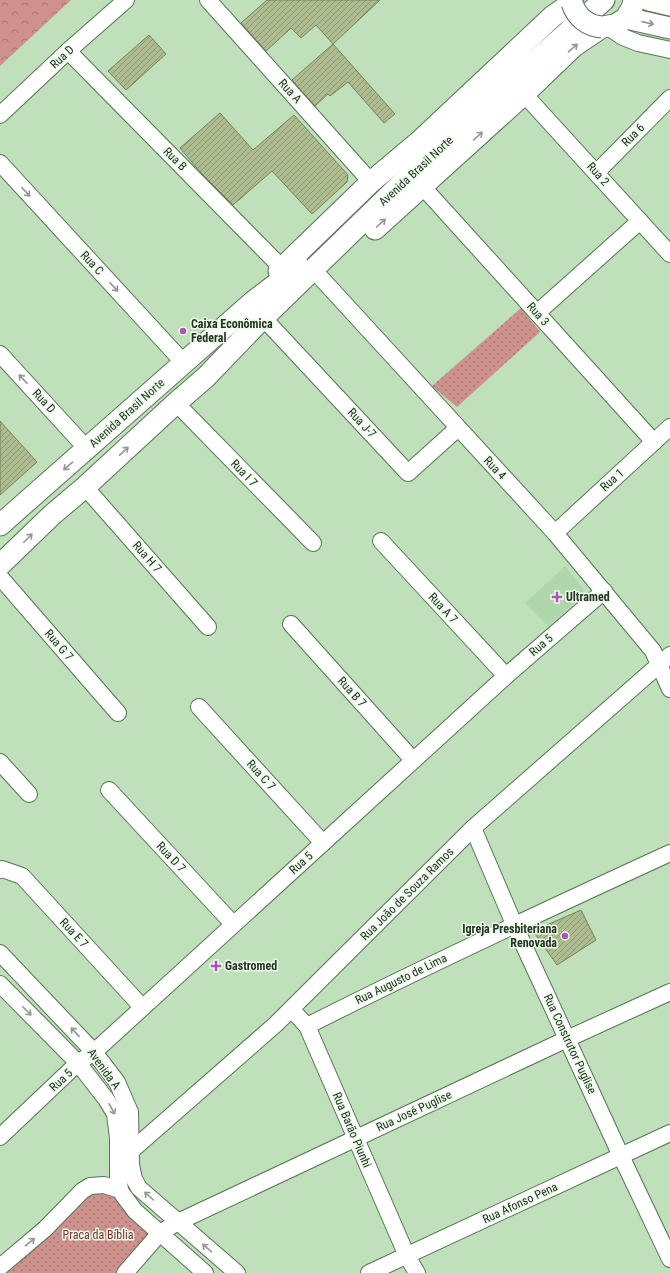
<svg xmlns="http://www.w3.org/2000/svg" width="670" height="1273" font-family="'Roboto Condensed',sans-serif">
	<defs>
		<pattern id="forest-crowns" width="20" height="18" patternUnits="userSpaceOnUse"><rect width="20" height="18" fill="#ce918e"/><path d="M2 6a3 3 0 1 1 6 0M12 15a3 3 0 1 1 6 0" fill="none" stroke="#a77774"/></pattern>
		<pattern id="park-dots" width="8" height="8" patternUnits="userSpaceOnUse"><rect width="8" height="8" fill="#ce918e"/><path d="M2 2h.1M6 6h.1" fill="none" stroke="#a77774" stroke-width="1.8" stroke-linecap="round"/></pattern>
		<pattern id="building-hatch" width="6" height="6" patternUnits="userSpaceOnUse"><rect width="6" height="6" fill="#aebc90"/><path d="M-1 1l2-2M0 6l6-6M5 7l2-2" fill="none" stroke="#8d9975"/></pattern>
	</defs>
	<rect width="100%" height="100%" fill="#bfe0bb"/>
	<polygon fill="#b0d7ab" points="565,566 582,587 584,592 580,598 548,626 525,603"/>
	<polygon fill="url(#forest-crowns)" points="0,0 71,0 0,66"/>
	<g fill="url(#park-dots)">
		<polygon points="521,308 540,332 457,407 432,386"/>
		<polygon points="98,1184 156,1233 122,1273 0,1273"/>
	</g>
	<g fill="url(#building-hatch)" stroke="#768259">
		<polygon points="267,0 380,0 333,44 316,25 301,38 291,28 266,51 241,23"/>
		<polygon points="149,35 166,54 126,90 108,71"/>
		<polygon points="333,44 395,114 384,123 348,82 330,96 328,94 315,106 292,80"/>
		<polygon points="220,113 253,150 294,115 348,175 347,182 312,214 272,171 233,205 202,174 180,148"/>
		<polygon points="0,421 37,462 0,495"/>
		<polygon points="581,910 596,940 557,965 533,931"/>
	</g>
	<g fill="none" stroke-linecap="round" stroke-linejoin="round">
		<defs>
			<g id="minor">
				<polyline points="208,0 371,182"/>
				<polyline points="608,27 623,37 638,43 670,50"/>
				<polyline points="68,51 282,268"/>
				<polyline points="524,94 670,254"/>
				<polyline points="0,115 68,51 126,0"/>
				<polyline points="0,163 184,363"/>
				<polyline points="597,172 670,98"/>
				<polyline points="422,186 654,442"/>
				<polyline points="321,278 555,533 653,651 670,689"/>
				<polyline points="537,313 640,221"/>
				<polyline points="269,324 408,473 458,428"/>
				<polyline points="0,354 87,449"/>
				<polyline points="176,403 313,543"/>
				<polyline points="85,487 208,627"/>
				<polyline points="555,533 670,427"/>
				<polyline points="381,541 506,676"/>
				<polyline points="0,577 118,713"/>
				<polyline points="291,624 413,760"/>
				<polyline points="199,707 323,843"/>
				<polyline points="0,762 29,794"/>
				<polyline points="109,790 233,924"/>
				<polyline points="473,828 514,924 621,1156 670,1259"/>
				<polyline points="0,870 2,869 22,876 142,1007"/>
				<polyline points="0,953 94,1052 117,1082 130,1112 131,1165 134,1179 139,1188 237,1273"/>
				<polyline points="0,984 78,1063 106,1099 115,1114 118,1138 118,1176 120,1190 123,1195 135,1211 205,1273"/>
				<polyline points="291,1009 307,1026 407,1256 417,1273"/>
				<path d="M 307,1026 C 427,965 548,909 670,853"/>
				<polyline points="0,1137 78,1063 94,1052 506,676 604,591"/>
				<polyline points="131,1151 276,1024 473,828 670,655"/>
				<polyline points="0,1267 45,1229 82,1191 90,1186 104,1185 120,1190"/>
				<polyline points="125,1273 160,1233 178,1222 567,1039 670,992"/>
				<polyline points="369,1273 670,1133"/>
			</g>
			<g id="major">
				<polyline points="649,0 670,5"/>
				<polyline points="626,18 670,28"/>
				<polyline points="375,229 524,94 574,46 602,27 615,25 626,18 632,8 634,0"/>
				<polyline points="279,271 371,182 421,140 553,16 572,3 572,0"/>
				<polyline points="0,525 254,301 279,282 298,265"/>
				<polyline points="0,565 53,514 85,487 176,403 206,377 256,325 399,186 505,88 604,0"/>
			</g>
		</defs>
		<use href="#minor" stroke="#567453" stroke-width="18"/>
		<use href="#major" stroke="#567453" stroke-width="23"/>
		<use href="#minor" stroke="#fff" stroke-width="16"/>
		<use href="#major" stroke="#fff" stroke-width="21"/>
		<defs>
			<path id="major-bridge" d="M 572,3 C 577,18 588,26 602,27"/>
		</defs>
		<use href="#major-bridge" stroke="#567453" stroke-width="23" stroke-linecap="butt"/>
		<use href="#major-bridge" stroke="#fff" stroke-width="21"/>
	</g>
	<defs><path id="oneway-shaft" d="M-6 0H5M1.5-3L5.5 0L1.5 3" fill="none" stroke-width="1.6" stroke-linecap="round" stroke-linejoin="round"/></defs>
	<g stroke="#929892">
		<use href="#oneway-shaft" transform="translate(648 23) rotate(13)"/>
		<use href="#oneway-shaft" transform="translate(573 48) rotate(-41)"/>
		<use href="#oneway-shaft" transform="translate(478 136) rotate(-42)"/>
		<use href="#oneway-shaft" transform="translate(26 192) rotate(47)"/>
		<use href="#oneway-shaft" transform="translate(381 223) rotate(-42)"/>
		<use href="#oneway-shaft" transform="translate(114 287) rotate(47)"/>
		<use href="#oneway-shaft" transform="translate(23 379) rotate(-133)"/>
		<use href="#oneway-shaft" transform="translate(124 451) rotate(-43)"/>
		<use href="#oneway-shaft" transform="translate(68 466) rotate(139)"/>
		<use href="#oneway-shaft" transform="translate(28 538) rotate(-45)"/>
		<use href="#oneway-shaft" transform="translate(27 1011) rotate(45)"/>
		<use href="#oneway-shaft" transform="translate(75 1032) rotate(-133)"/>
		<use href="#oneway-shaft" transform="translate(112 1109) rotate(61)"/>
		<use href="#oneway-shaft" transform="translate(149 1196) rotate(-138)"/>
		<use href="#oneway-shaft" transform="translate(30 1242) rotate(-40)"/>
		<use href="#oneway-shaft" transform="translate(207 1248) rotate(-139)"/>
	</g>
	<g fill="#af53bd" stroke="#ebfce9" stroke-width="1.5">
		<circle cx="183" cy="331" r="4"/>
		<path d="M555 591h4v4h4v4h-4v4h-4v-4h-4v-4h4z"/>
		<circle cx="565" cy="936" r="4"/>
		<path d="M214 960h4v4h4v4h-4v4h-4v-4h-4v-4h4z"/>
	</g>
	<g text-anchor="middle" stroke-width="3" stroke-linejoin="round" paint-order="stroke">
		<g font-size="12" fill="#253224" stroke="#ebfce9">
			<text transform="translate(62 57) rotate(-43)" y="4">Rua D</text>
			<text transform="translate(290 91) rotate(48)" y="4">Rua A</text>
			<text transform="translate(633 135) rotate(-45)" y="4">Rua 6</text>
			<text transform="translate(175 159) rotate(45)" y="4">Rua B</text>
			<text transform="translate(416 171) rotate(-43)" y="4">Avenida Brasil Norte</text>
			<text transform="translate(598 174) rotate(48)" y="4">Rua 2</text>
			<text transform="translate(92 263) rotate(47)" y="4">Rua C</text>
			<text transform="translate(538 314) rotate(48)" y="4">Rua 3</text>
			<text transform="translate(44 401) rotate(47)" y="4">Rua D</text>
			<text transform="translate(127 413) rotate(-42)" y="4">Avenida Brasil Norte</text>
			<text transform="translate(362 423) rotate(47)" y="4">Rua J-7</text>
			<text transform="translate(495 468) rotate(47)" y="4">Rua 4</text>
			<text transform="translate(244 473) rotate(46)" y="4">Rua I 7</text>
			<text transform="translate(612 480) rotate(-42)" y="4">Rua 1</text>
			<text transform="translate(147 557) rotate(49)" y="4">Rua H 7</text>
			<text transform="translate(443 608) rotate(47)" y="4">Rua A 7</text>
			<text transform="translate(59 645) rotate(49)" y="4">Rua G 7</text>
			<text transform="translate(541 645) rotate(-41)" y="4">Rua 5</text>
			<text transform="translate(352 692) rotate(48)" y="4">Rua B 7</text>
			<text transform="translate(261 775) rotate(48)" y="4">Rua C 7</text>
			<text transform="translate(171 857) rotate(47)" y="4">Rua D 7</text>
			<text transform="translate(301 863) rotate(-42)" y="4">Rua 5</text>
			<text transform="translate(407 894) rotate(-45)" y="4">Rua João de Souza Ramos</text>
			<text transform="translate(74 933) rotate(47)" y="4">Rua E 7</text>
			<text transform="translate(401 979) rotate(-26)" y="4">Rua Augusto de Lima</text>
			<text transform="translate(570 1044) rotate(65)" y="4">Rua Construtor Puglise</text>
			<text transform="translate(104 1069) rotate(54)" y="4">Avenida A</text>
			<text transform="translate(61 1080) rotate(-43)" y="4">Rua 5</text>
			<text transform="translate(414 1111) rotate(-25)" y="4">Rua José Puglise</text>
			<text transform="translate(352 1130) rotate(67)" y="4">Rua Barão Piunhi</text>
			<text transform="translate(520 1203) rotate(-25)" y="4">Rua Afonso Pena</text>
		</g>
		<g font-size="12" font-weight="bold" fill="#253224" stroke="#ebfce9" text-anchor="start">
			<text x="191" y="328">Caixa Econômica<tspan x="191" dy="14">Federal</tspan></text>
			<text x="566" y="601">Ultramed</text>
			<text x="557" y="933" text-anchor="end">Igreja Presbiteriana<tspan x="557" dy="14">Renovada</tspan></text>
			<text x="225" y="970">Gastromed</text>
		</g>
		<g font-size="12" fill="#852b2e" stroke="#ebfce9">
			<text x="98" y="1239">Praca da Bíblia</text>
		</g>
	</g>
</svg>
